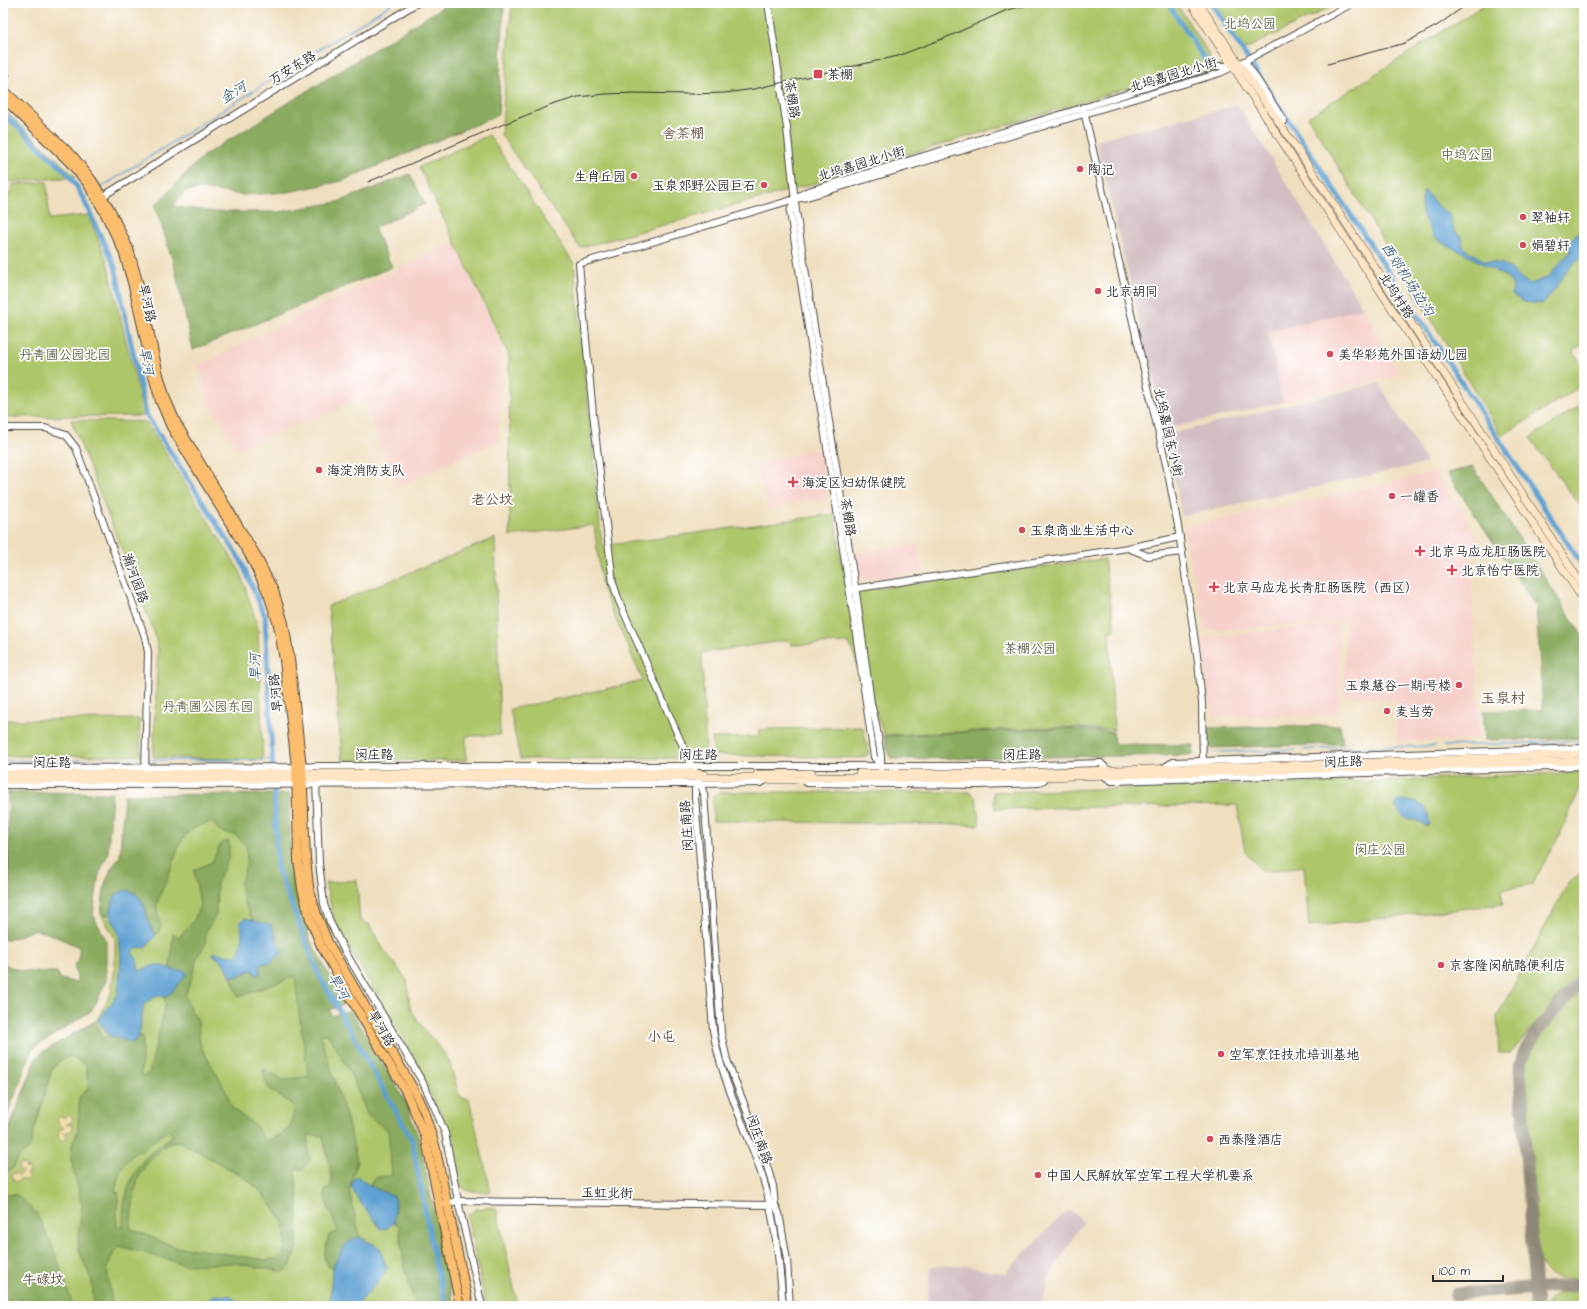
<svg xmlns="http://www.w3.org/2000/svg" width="1587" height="1309" font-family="'Architects Daughter','LXGW WenKai TC',sans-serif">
	<rect width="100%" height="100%" fill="#fff"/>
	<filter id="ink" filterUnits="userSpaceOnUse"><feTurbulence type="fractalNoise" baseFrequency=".025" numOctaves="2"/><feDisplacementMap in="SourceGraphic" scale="8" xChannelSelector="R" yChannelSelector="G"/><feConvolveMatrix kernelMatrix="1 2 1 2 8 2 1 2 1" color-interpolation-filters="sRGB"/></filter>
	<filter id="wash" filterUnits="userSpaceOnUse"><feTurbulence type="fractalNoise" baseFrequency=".012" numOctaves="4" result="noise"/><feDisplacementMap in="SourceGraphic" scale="16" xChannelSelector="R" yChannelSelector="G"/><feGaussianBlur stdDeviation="0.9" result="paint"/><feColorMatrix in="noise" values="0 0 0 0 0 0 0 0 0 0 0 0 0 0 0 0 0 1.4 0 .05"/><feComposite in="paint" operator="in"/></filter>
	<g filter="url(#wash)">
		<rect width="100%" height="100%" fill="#efdfbf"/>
		<g fill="#f7d0ca">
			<polygon points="454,242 501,344 498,441 397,487 363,399 237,449 209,402 198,365"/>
			<polygon points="1363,308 1399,375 1283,402 1268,332"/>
			<polygon points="807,450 820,450 828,499 768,508 756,466"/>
			<polygon points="1436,472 1482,545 1471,556 1479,739 1397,742 1395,700 1344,696 1346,622 1206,630 1183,528"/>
			<polygon points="916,544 923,572 867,580 856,575 854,553"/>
			<polygon points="1339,623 1339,715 1213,717 1201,638"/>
		</g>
		<g fill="#d2bec2">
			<polygon points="1238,105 1363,308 1268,332 1283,402 1165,429 1096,140"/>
			<polygon points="1379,383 1427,463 1182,516 1166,435"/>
			<polygon points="1072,1211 1083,1222 1049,1277 1041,1306 926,1306 932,1266 963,1265 1004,1274 1058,1219 1066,1212"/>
		</g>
		<g fill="#aec66b" stroke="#6c784b">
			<polygon points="512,3 1176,3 1209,54 1210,61 1176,71 1158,79 805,186 580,248 501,135"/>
			<polygon points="1214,3 1339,3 1243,50"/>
			<polygon points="1487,3 1584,3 1584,343 1573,351 1584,369 1584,384 1502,436 1308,117"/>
			<polygon points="3,109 76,177 3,182"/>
			<polygon points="489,135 574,264 602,546 834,514 847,592 1104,559 1115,630 1109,631 1114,730 1063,727 884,735 849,643 792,645 789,640 702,653 706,758 520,759 510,709 643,681 602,588 594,525 510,536 509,355 419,167"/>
			<polygon points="47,182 49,219 88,215 107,261 144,416 3,417 3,213 13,184"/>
			<polygon points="1584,403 1584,511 1530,438"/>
			<polygon points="71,420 146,422 240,571 258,628 263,760 153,757 158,649 154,632"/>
			<polygon points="495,538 500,735 466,736 466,761 342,760 336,684 328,606"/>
			<polygon points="139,719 141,756 3,756 3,720"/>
			<polygon points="863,727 869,754 861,758 714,755 712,738 759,737 758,730 771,729"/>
			<polygon points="1584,772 1584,779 1560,834 1532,884 1501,890 1503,904 1309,927 1304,866 1263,872 1245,852 1237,805 995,809 993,792 1350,782"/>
			<polygon points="719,792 970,792 976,798 980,825 713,821 713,798"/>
			<polygon points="124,795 267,795 304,963 332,1016 380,1079 441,1306 3,1306 3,1154 7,1135 36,1059 41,1053 97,1020 111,993 115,967 115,938 101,914 105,884 111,869 120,857"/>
			<polygon points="1584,872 1584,966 1511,1053 1499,1053 1497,1017 1568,883"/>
			<polygon points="357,880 360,921 369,924 383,949 407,980 410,1008 426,1032 447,1056 460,1097 469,1099 491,1192 468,1191 460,1186 448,1134 414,1056 356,960 336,924 325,883"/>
			<path d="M 1584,983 L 1584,1278 C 1561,1279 1544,1282 1537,1255 L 1524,1075 L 1529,1051 L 1535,1041 Z"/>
			<polygon points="496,1207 518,1306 486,1306 467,1216 476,1209"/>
			<path d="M 1584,1290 L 1584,1306 L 1545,1306 C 1555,1291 1567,1291 1584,1290 Z"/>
		</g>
		<g fill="#8aab5f" stroke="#5a6b45" fill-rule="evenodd">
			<polygon points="449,3 504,3 498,115 342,181 288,192 243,195 201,189 185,191 173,206 214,212 279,212 338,202 410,174 425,204 374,228 392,267 193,350 174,265 155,206 203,156"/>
			<polygon points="1473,467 1584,638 1584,738 1485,740 1483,711 1543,710 1536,606 1447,473"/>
			<polygon points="1340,725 1343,744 1208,748 1209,728"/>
			<polygon points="1063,728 1113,732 1114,744 1194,745 1193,755 894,759 889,756 884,736"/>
			<path d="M 8,792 L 112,793 L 108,854 L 99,874 L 93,915 L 106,940 L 106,981 L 97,1001 L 91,1011 L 32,1049 L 3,1127 L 3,954 L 5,964 C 21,974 39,972 57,972 L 61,979 L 77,983 L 77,976 L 74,965 L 79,960 L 79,947 L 45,932 L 33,930 L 17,937 L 3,940 L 3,796 L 9,890 Z"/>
			<path d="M 289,794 L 291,873 L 310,940 L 343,1000 L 343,1005 L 329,1010 L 332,1016 L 351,1010 L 405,1101 L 419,1139 L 454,1306 L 416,1306 L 405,1271 L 399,1225 L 394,1223 C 395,1193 397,1199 370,1186 L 374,1178 L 392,1175 L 388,1130 L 368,1116 L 350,1072 L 331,1039 L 326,1034 L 320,1035 L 347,1119 L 357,1161 L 349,1190 L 360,1237 C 340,1244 342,1253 332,1269 C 319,1260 326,1249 329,1235 L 338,1231 L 325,1199 L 324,1191 L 331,1187 L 332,1178 L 323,1136 L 309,1135 L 308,1144 L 309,1160 L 304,1169 L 295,1169 L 298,1200 L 297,1249 L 290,1267 L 284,1272 L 235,1263 L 187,1265 L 119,1246 L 111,1258 L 107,1269 L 112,1304 L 123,1306 L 94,1306 L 92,1282 L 79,1250 L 78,1238 L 82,1206 L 71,1159 L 72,1145 L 78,1130 L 79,1097 L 88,1089 L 86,1065 L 70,1056 L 59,1061 L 51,1072 L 29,1150 L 20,1155 L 13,1168 L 3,1174 L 3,1154 L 7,1135 L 36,1059 L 41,1053 L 94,1022 L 103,1039 L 109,1035 L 133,1043 L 139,1036 L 143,1036 L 141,1076 L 149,1074 L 166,1003 L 164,997 L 171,993 L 177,972 L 170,968 L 173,934 L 179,937 L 194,920 L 200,905 L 194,870 L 212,862 L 221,843 L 229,841 L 229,857 L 217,882 L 216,915 L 206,931 L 205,946 L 197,956 L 194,971 L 185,996 L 190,1009 L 198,1020 L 199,1039 L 202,1049 L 222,1083 L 233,1109 L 256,1126 L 265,1141 L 275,1137 L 290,1128 L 294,1112 L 293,1104 C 277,1094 262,1090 264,1069 L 284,1080 L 309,1076 L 300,1021 L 295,976 L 239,997 L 231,977 L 243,974 L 252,969 L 260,974 L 259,964 L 271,925 L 253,921 L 244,902 L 240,884 L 246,867 L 247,847 L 236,835 L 223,833 L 211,822 C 177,830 179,850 168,877 C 165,886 159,894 157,903 C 156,910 160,921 161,927 L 156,935 L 149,925 L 146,907 L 113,902 L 110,915 L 101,914 L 105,884 L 111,869 L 120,857 L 124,795 ZM 169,1130 L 172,1137 C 137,1158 122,1186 123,1227 L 117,1227 L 117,1208 L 119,1193 L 115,1192 C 119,1173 122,1161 139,1151 L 141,1152 L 158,1137 ZM 178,1141 L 239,1174 L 261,1191 L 283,1221 L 286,1242 L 282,1258 L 265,1260 L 196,1249 L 174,1247 L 130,1228 C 135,1196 132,1173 159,1151 C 166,1145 169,1142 178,1141 Z"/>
			<polygon points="3,1194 17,1195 37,1214 56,1255 73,1306 22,1306 23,1300 3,1299"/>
		</g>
		<g fill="#eeda9e" stroke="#8c8264">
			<path d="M 67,1115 L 73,1118 L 72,1121 L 66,1125 L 72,1124 L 73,1129 L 71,1131 L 62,1133 L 67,1135 L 67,1138 L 62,1141 C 58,1137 57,1134 60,1129 L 64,1128 L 60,1126 L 57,1120 L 58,1118 L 61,1116 L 64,1118 Z"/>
			<polygon points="24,1164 26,1169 30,1168 29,1173 26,1173 28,1178 26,1180 20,1179 17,1182 15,1182 11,1176 13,1173 18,1173 18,1175 20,1175 23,1172 19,1170 18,1165"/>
		</g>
		<g fill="#5ea1d2" stroke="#44667e">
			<path d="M 1424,190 L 1437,205 L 1450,216 L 1454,231 C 1460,235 1464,237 1462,245 L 1467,250 L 1485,261 L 1502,264 L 1511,269 L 1518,277 L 1531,284 L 1548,277 L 1570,252 L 1569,243 L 1576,234 L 1584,232 L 1584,257 L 1582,257 C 1564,268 1558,289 1543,304 L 1524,302 L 1512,295 L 1513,286 L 1507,277 L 1495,271 L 1464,253 L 1446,245 L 1434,237 L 1423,216 L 1421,205 Z"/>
			<polygon points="1403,800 1418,803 1427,809 1430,824 1427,826 1415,820 1406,819 1396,808 1396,802"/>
			<path d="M 126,890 C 145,895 144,908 149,924 C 150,928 153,932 156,935 L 146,947 L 137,948 L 132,953 L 137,959 L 139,971 C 145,969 152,964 158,965 C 169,966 173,973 184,970 L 187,974 L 171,993 L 164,997 L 157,995 L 144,1004 L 139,1036 L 133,1043 L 109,1035 L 98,1021 L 118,994 L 121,958 L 119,935 L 110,915 L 113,902 L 116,894 Z"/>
			<path d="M 245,918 L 271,925 L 282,953 L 270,963 L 260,964 L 260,974 L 256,975 L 252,969 L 243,974 L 231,977 C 227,966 223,961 213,955 L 213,952 L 229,956 L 236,956 C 243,948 243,934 240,923 Z"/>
			<polygon points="357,1176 370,1186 392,1196 395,1200 394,1223 386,1229 379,1228 377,1223 359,1201 351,1187 354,1179"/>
			<polygon points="360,1237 380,1248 387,1269 384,1274 357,1306 330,1306 332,1269 344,1246 350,1241"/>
			<polygon points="214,1295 231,1296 241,1306 202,1306 207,1301"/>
		</g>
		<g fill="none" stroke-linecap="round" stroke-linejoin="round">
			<g stroke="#5ea1d2" stroke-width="1.5">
				<polyline points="100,188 393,3"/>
				<polyline points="83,198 90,194"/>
				<polyline points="1443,746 1584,741"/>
				<polyline points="1302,749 1435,746"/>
				<polyline points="1212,752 1295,750"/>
				<polyline points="147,760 273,760"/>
				<polyline points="3,761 143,760"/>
			</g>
			<g stroke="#5ea1d2" stroke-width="5">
				<polyline points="1168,3 1205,60"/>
				<polyline points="1211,3 1584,568"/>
				<polyline points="3,113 67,173 77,187 83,198 115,267 146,414 241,561 265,616 273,770"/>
				<polyline points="274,782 277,867 319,975 412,1140 436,1268 447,1306"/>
			</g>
			<g stroke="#8d8575" stroke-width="13">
				<polyline points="1456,1294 1584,1285"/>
				<path d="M 1536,1306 L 1520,1066 C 1527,1035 1563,1003 1584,978"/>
			</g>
		</g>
	</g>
	<g filter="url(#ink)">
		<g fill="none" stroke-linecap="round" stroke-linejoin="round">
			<defs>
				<g id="tertiary">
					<polyline points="768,3 787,128 796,211 857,599 871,703 876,724 881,756 881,769"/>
					<polyline points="1245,61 1284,121"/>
					<polyline points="1083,107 1168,473 1178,526 1198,662 1202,703 1203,767"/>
					<polyline points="100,198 417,3"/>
					<polyline points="796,198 805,192 1092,105 1214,66 1230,66"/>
					<polyline points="794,200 790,212 851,600 874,757 881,766"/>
					<polyline points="3,428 45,428 66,435 76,448 145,637 148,652 145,771"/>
					<polyline points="1128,548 1148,556 1182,552"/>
					<polyline points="852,589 1128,548 1180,537"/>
					<polyline points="3,768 302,767 317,766 1011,766 1101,763 1108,770"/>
					<polyline points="1163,768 1173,762 1584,748"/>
					<polyline points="1104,776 1112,781 1584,766"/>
					<polyline points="802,780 807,783 978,785 1039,783 1048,777"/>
					<polyline points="316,781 319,863 324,904 330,922 343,948 422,1081 434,1106 445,1133 458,1201 482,1306"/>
					<path d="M 698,782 L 695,789 L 695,797 L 713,1030 C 722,1086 751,1135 766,1189 C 776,1227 780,1267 783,1306"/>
					<polyline points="3,785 697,784 761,783 766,780"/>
					<polyline points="445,1204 458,1201 773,1205"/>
					<polyline points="790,1306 787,1260 779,1213 775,1205 773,1186 762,1150 727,1060 721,1033 704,794 699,779 689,760 619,601 613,583 593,414 579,264 795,199 807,197 1220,73 1239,64 1353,3"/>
				</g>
				<g id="secondary">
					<polyline points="1191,3 1584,601"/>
					<polyline points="1199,3 1239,64 1316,177 1584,588"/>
					<polyline points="859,773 1011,773 1351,763 1584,754"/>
					<polyline points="3,774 681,772 704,774"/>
					<polyline points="757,774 812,773"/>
					<polyline points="3,780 763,777 766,780 802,780 807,777 978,779 1584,761"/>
				</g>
				<g id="primary">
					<polyline points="3,89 74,157 92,180 110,209 129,249 139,285 159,375 166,399 177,424 256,555 274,591 284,623 290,659 302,767 306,858 309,887 317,915 328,942 413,1088 424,1111 435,1145 469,1306"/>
					<polyline points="3,98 69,162 87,183 104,212 123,251 133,286 153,376 160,401 171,427 251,558 268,594 278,625 284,660 296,767 298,859 302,889 310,919 321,946 376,1042 406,1092 425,1136 460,1306"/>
				</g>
			</defs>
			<use href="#tertiary" stroke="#484641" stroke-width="8"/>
			<use href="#secondary" stroke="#484641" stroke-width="8"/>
			<use href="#primary" stroke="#484641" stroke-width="10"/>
			<use href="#tertiary" stroke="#fff" stroke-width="6"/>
			<use href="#secondary" stroke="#fde5c5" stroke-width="7"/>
			<use href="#primary" stroke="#fbbd6e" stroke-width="8"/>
			<g stroke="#2b2b2b" stroke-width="1">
				<polyline points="1328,64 1405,43 1438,25 1469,3"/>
				<polyline points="3,69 10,75"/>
				<polyline points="368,182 489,130 552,105 578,97 605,94 635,93 690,94 725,93 754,89 898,56 952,35 1007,10 1028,5 1041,5"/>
			</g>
		</g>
	</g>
	<g fill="#d1495b" stroke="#fff" stroke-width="1.5">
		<rect x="813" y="69" width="10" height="10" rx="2"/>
		<circle cx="1080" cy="169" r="4"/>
		<circle cx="634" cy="176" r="4"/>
		<circle cx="764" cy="185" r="4"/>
		<circle cx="1523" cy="217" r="4"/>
		<circle cx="1523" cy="245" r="4"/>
		<circle cx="1098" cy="291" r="4"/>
		<circle cx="1330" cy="354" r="4"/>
		<circle cx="319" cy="470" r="4"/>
		<path d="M791 476h4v4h4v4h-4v4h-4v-4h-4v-4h4z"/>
		<circle cx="1392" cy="496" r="4"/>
		<circle cx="1022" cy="530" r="4"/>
		<path d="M1418 545h4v4h4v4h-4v4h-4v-4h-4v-4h4z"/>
		<path d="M1450 564h4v4h4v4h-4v4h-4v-4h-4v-4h4z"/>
		<path d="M1212 581h4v4h4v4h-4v4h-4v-4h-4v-4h4z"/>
		<circle cx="1459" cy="685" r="4"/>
		<circle cx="1387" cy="711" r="4"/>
		<circle cx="1441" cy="965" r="4"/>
		<circle cx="1221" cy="1054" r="4"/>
		<circle cx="1210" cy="1139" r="4"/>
		<circle cx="1038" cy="1175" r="4"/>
	</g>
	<g text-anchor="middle" stroke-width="3.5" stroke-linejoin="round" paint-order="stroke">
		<g font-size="13" fill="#596141" stroke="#fff">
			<text x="1250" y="28">北坞公园</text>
			<text x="1467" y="159">中坞公园</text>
			<text x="65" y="359">丹青圃公园北园</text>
			<text x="1030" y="653">茶棚公园</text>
			<text x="208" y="711">丹青圃公园东园</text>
			<text x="1380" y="854">闵庄公园</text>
		</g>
		<g font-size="13" fill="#2b2b2b" stroke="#fff">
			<text transform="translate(292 67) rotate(-31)" y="5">万安东路</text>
			<text transform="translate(1173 74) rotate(-17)" y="5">北坞嘉园北小街</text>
			<text transform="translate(793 99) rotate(81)" y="5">茶棚路</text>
			<text transform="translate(861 163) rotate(-17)" y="5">北坞嘉园北小街</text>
			<text transform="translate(1397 295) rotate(57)" y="5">北坞村路</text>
			<text transform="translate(148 303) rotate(77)" y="5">旱河路</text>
			<text transform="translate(1169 432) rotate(77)" y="5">北坞嘉园东小街</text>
			<text transform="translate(849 517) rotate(81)" y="5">茶棚路</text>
			<text transform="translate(136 578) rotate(70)" y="5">瀚河园路</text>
			<text transform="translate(275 693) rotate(-96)" y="5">旱河路</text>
			<text x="374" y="759">闵庄路</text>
			<text transform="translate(698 754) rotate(1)" y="5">闵庄路</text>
			<text transform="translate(1022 754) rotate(-1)" y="5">闵庄路</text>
			<text transform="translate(1343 761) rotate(-2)" y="5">闵庄路</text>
			<text x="52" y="767">闵庄路</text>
			<text transform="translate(686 826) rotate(-94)" y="5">闵庄南路</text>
			<text transform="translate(382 1028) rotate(60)" y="5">旱河路</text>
			<text transform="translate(760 1139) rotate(70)" y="5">闵庄南路</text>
			<text transform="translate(607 1192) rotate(1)" y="5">玉虹北街</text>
		</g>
		<g font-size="13" fill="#2b2b2b" stroke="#fff" text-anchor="start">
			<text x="827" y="79">茶棚</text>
			<text x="1088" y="174">陶记</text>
			<text x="626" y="181" text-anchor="end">生肖丘园</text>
			<text x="756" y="190" text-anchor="end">玉泉郊野公园巨石</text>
			<text x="1531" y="222">翠袖轩</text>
			<text x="1531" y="250">娟碧轩</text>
			<text x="1106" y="296">北京胡同</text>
			<text x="1338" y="359">美华彩苑外国语幼儿园</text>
			<text x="327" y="475">海淀消防支队</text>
			<text x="802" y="487">海淀区妇幼保健院</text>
			<text x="1400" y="501">一罐香</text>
			<text x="1030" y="535">玉泉商业生活中心</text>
			<text x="1429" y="556">北京马应龙肛肠医院</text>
			<text x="1461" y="575">北京怡宁医院</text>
			<text x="1223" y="592">北京马应龙长青肛肠医院（西区）</text>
			<text x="1451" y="690" text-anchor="end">玉泉慧谷一期1号楼</text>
			<text x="1395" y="716">麦当劳</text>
			<text x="1449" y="970">京客隆闵航路便利店</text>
			<text x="1229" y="1059">空军烹饪技术培训基地</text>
			<text x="1218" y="1144">西泰隆酒店</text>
			<text x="1046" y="1180">中国人民解放军空军工程大学机要系</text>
		</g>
		<g font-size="14" font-style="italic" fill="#426076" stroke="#fff">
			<text transform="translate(233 92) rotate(-32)" y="5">金河</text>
			<text transform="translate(1408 279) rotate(57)" y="5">西郊机场边沟</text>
			<text transform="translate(147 361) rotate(78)" y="5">旱河</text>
			<text transform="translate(255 667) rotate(-93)" y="5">旱河</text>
			<text transform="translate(339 986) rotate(61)" y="5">旱河</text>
		</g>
		<g font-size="14" fill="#66503f" stroke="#fff">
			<text x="683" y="138">舍茶棚</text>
			<text x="492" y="504">老公坟</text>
			<text x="661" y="1041">小屯</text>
			<text x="43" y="1284">牛碌坟</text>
		</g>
		<g font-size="15" fill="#66503f" stroke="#fff">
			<text x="1503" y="703">玉泉村</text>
		</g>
	</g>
	<rect width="1587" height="1309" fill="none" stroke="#fff" stroke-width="16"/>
	<path d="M1433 1275v6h70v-6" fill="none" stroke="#2b2b2b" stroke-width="2"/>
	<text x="1439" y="1275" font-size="12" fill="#2b2b2b" stroke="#ffffff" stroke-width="3" paint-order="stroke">100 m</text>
</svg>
